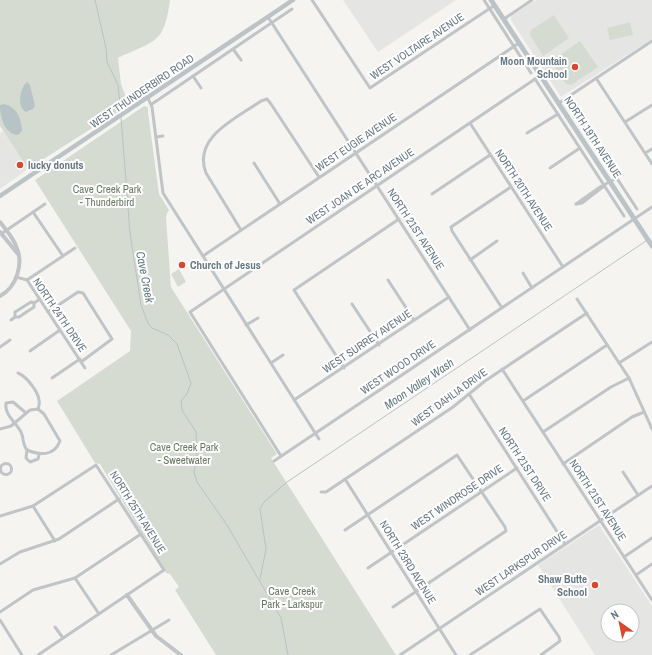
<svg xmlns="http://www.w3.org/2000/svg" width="652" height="655" font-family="'Archivo Narrow',sans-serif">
	<rect width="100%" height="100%" fill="#f5f4f1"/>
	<g fill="#e5e6e4" fill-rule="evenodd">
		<polygon points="343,0 456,0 378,52"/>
		<polygon points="536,0 652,0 652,39 561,97 511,20 511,16"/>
		<polygon points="3,131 28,169 0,189 0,133"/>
		<path d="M 599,525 L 652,606 L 652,655 L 595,655 L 538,565 ZM 608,611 L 632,611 L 632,635 L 608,635 Z"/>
	</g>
	<g fill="#d6dbd2">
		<path d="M 0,0 L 170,0 C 164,44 156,40 118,58 L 121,84 L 126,97 L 122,109 L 28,169 L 0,126 Z"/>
		<polygon points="554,15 569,38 543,56 530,35 531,30"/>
		<polygon points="630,22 633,35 610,40 607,28"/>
		<polygon points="580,41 598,67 571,85 566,84 551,61"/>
		<polygon points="144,106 148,107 148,112 159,194 169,210 167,213 166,218 171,287 277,454 271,458 396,655 216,655 175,590 179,587 170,574 166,573 100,464 95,463 57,401 130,351 131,331 35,180"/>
		<polygon points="179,269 186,282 178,287 171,274"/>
	</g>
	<g fill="#b7c3c6">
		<path d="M 27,82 L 30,85 L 35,106 L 33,109 L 26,112 C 16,107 20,88 27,82 Z"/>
		<path d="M 4,104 C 17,107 21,118 22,131 L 18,135 C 4,134 0,117 0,105 Z"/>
	</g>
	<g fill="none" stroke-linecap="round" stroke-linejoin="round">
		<g stroke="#b7c3c6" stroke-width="1">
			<polyline points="95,0 106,48 107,62 118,85 121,113"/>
			<polyline points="121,117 130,233 141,305 148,323 152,328 168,335 177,344 191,383 187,394 181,401 182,410 196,432 197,458 194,472 197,482 227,525 281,618 288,655"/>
			<polyline points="260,579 266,549 260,509 264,502 287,482 646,241"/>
		</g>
		<g stroke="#c0c4c7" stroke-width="3">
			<polyline points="312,0 370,88 495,5"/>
			<polyline points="484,0 531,73"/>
			<polyline points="268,17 470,330"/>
			<polyline points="504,19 532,0"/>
			<polyline points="233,49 241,60"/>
			<polyline points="193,76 201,88"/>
			<polyline points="596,78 652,164"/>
			<polyline points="535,79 624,216"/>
			<polyline points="148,98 152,107 163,193 319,439"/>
			<polyline points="565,99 637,209"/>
			<polyline points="559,103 652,41"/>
			<polyline points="152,104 292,9"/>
			<polyline points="625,122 652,105"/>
			<polyline points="470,123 563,267"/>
			<polyline points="527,133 558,114"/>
			<polyline points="156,137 163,136"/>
			<polyline points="645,153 652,149"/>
			<polyline points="254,163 280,204"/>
			<polyline points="550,168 580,148"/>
			<polyline points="432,194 490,155"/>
			<polyline points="576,204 600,187 617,178"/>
			<polyline points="576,204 582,203 604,186"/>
			<polyline points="33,212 63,256"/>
			<path d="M 241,230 L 206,173 C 192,137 237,118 261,101 L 267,99 L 271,104 L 319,177"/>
			<polyline points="1,234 45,204"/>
			<polyline points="203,256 519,43"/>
			<polyline points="470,260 497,241"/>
			<polyline points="523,273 532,288"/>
			<polyline points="16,277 27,280 85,368"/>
			<polyline points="27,280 75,248"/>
			<polyline points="388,280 414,320"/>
			<polyline points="577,299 629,378 652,429"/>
			<polyline points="352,304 379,345"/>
			<polyline points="502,308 452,231 451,227 511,187"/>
			<polyline points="48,312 78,292 83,293 112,339 81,362"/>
			<polyline points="15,317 15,312 31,302 34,303"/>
			<polyline points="11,320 15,317 19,317 34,307 34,303 40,299"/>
			<polyline points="246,325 258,318"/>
			<polyline points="0,347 10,340"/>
			<polyline points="30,351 60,330"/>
			<polyline points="271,363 283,355"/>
			<polyline points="619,363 652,342"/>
			<polyline points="344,368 294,290 399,219"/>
			<polyline points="502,369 652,600"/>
			<path d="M 18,373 C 26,376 38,391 39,400 C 40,403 39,406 38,409"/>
			<polyline points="52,378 80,359"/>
			<polyline points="469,394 565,544"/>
			<polyline points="294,400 449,297"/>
			<polyline points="523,401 607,345"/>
			<path d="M 26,413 L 13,402 L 6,403 C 4,415 16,422 21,432 C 24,438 22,444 27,450"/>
			<polyline points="0,429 11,426 30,410 38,409"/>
			<polyline points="543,432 611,387 629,378"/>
			<path d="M 27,450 C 39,455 54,457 60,441 L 44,414 L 38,409"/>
			<polyline points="27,450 26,458 30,462 38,459 39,455"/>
			<polyline points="281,456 190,312 541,75"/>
			<polyline points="274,461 652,207"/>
			<circle cx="6" cy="469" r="5.5"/>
			<polyline points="563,464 632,417 644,412"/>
			<polyline points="623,472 638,495"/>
			<polyline points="345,479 456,655"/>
			<polyline points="321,492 326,492 453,407 485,381 587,313"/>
			<polyline points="33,506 55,541"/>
			<polyline points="0,516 33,506 96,465 164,570 38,655"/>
			<polyline points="345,530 457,455 505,527 506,531 503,533 393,607"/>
			<polyline points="624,557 652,538"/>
			<polyline points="0,564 20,552 59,539 119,499"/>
			<polyline points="368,568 517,468"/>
			<polyline points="636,575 652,564"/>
			<polyline points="75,578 99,614"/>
			<polyline points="0,612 33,590 75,578 141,534"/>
			<polyline points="0,620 22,655"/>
			<polyline points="55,627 63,638"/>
			<polyline points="111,655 169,620"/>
			<polyline points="400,655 652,486"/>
			<polyline points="470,655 540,609 559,637 560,641 541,655"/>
		</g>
		<g stroke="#c0c4c7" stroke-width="4">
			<path d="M 0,222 C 5,229 13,237 16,246 C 24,263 17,287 0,296"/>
			<polyline points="0,232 18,254"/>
			<polyline points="127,595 156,636 181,655"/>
		</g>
		<polyline stroke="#bcc3c7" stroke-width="4.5" points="0,196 293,0"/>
		<polyline stroke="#bcc3c7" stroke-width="5" points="491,0 652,246"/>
	</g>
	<g fill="#d8482d" stroke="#fff" stroke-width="1.5">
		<circle cx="575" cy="67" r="4"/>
		<circle cx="20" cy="165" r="4"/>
		<circle cx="182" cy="265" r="4"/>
		<circle cx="595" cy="585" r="4"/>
	</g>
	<g text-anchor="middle" stroke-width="4" stroke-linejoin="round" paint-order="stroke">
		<g font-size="11" fill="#657680" stroke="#fff">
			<text transform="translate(417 46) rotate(-34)" y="4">WEST VOLTAIRE AVENUE</text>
			<text transform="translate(142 91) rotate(-34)" y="4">WEST THUNDERBIRD ROAD</text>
			<text transform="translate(593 137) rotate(57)" y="4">NORTH 19TH AVENUE</text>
			<text transform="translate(356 142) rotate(-34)" y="4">WEST EUGIE AVENUE</text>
			<text transform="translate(360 186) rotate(-34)" y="4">WEST JOAN DE ARC AVENUE</text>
			<text transform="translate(524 190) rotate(57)" y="4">NORTH 20TH AVENUE</text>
			<text transform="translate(416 229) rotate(57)" y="4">NORTH 21ST AVENUE</text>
			<text transform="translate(60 315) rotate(56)" y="4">NORTH 24TH DRIVE</text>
			<text transform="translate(367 341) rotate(-34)" y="4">WEST SURREY AVENUE</text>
			<text transform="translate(398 367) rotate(-34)" y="4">WEST WOOD DRIVE</text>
			<text transform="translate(449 397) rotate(-36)" y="4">WEST DAHLIA DRIVE</text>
			<text transform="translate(525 464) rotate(57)" y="4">NORTH 21ST DRIVE</text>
			<text transform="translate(457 497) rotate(-34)" y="4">WEST WINDROSE DRIVE</text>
			<text transform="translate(598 500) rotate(57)" y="4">NORTH 21ST AVENUE</text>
			<text transform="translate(138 512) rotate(58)" y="4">NORTH 25TH AVENUE</text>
			<text transform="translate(408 562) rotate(58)" y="4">NORTH 23RD AVENUE</text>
			<text transform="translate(521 563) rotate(-34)" y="4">WEST LARKSPUR DRIVE</text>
		</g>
		<g font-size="11" font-weight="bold" fill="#657680" stroke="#fff" text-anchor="end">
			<text x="567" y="65">Moon Mountain<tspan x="567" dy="13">School</tspan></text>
			<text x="28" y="169" text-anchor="start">lucky donuts</text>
			<text x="190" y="269" text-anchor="start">Church of Jesus</text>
			<text x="587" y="583">Shaw Butte<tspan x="587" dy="13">School</tspan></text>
		</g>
		<g font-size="11" fill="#697864" stroke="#fff">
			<text x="107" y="193">Cave Creek Park<tspan x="107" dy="13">- Thunderbird</tspan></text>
			<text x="184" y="451">Cave Creek Park<tspan x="184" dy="13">- Sweetwater</tspan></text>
			<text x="292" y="595">Cave Creek<tspan x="292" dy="13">Park - Larkspur</tspan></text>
		</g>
		<g font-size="12" font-style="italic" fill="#61787e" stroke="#fff">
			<text transform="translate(145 277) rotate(79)" y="4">Cave Creek</text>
			<text transform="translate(419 384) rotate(-34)" y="4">Moon Valley Wash</text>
		</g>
	</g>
	<g transform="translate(620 623) rotate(327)"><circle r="19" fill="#ffffff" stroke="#c1c8cc"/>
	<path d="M0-3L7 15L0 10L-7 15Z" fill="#d8482d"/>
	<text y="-6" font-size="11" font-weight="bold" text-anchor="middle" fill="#657680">N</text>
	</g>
</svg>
